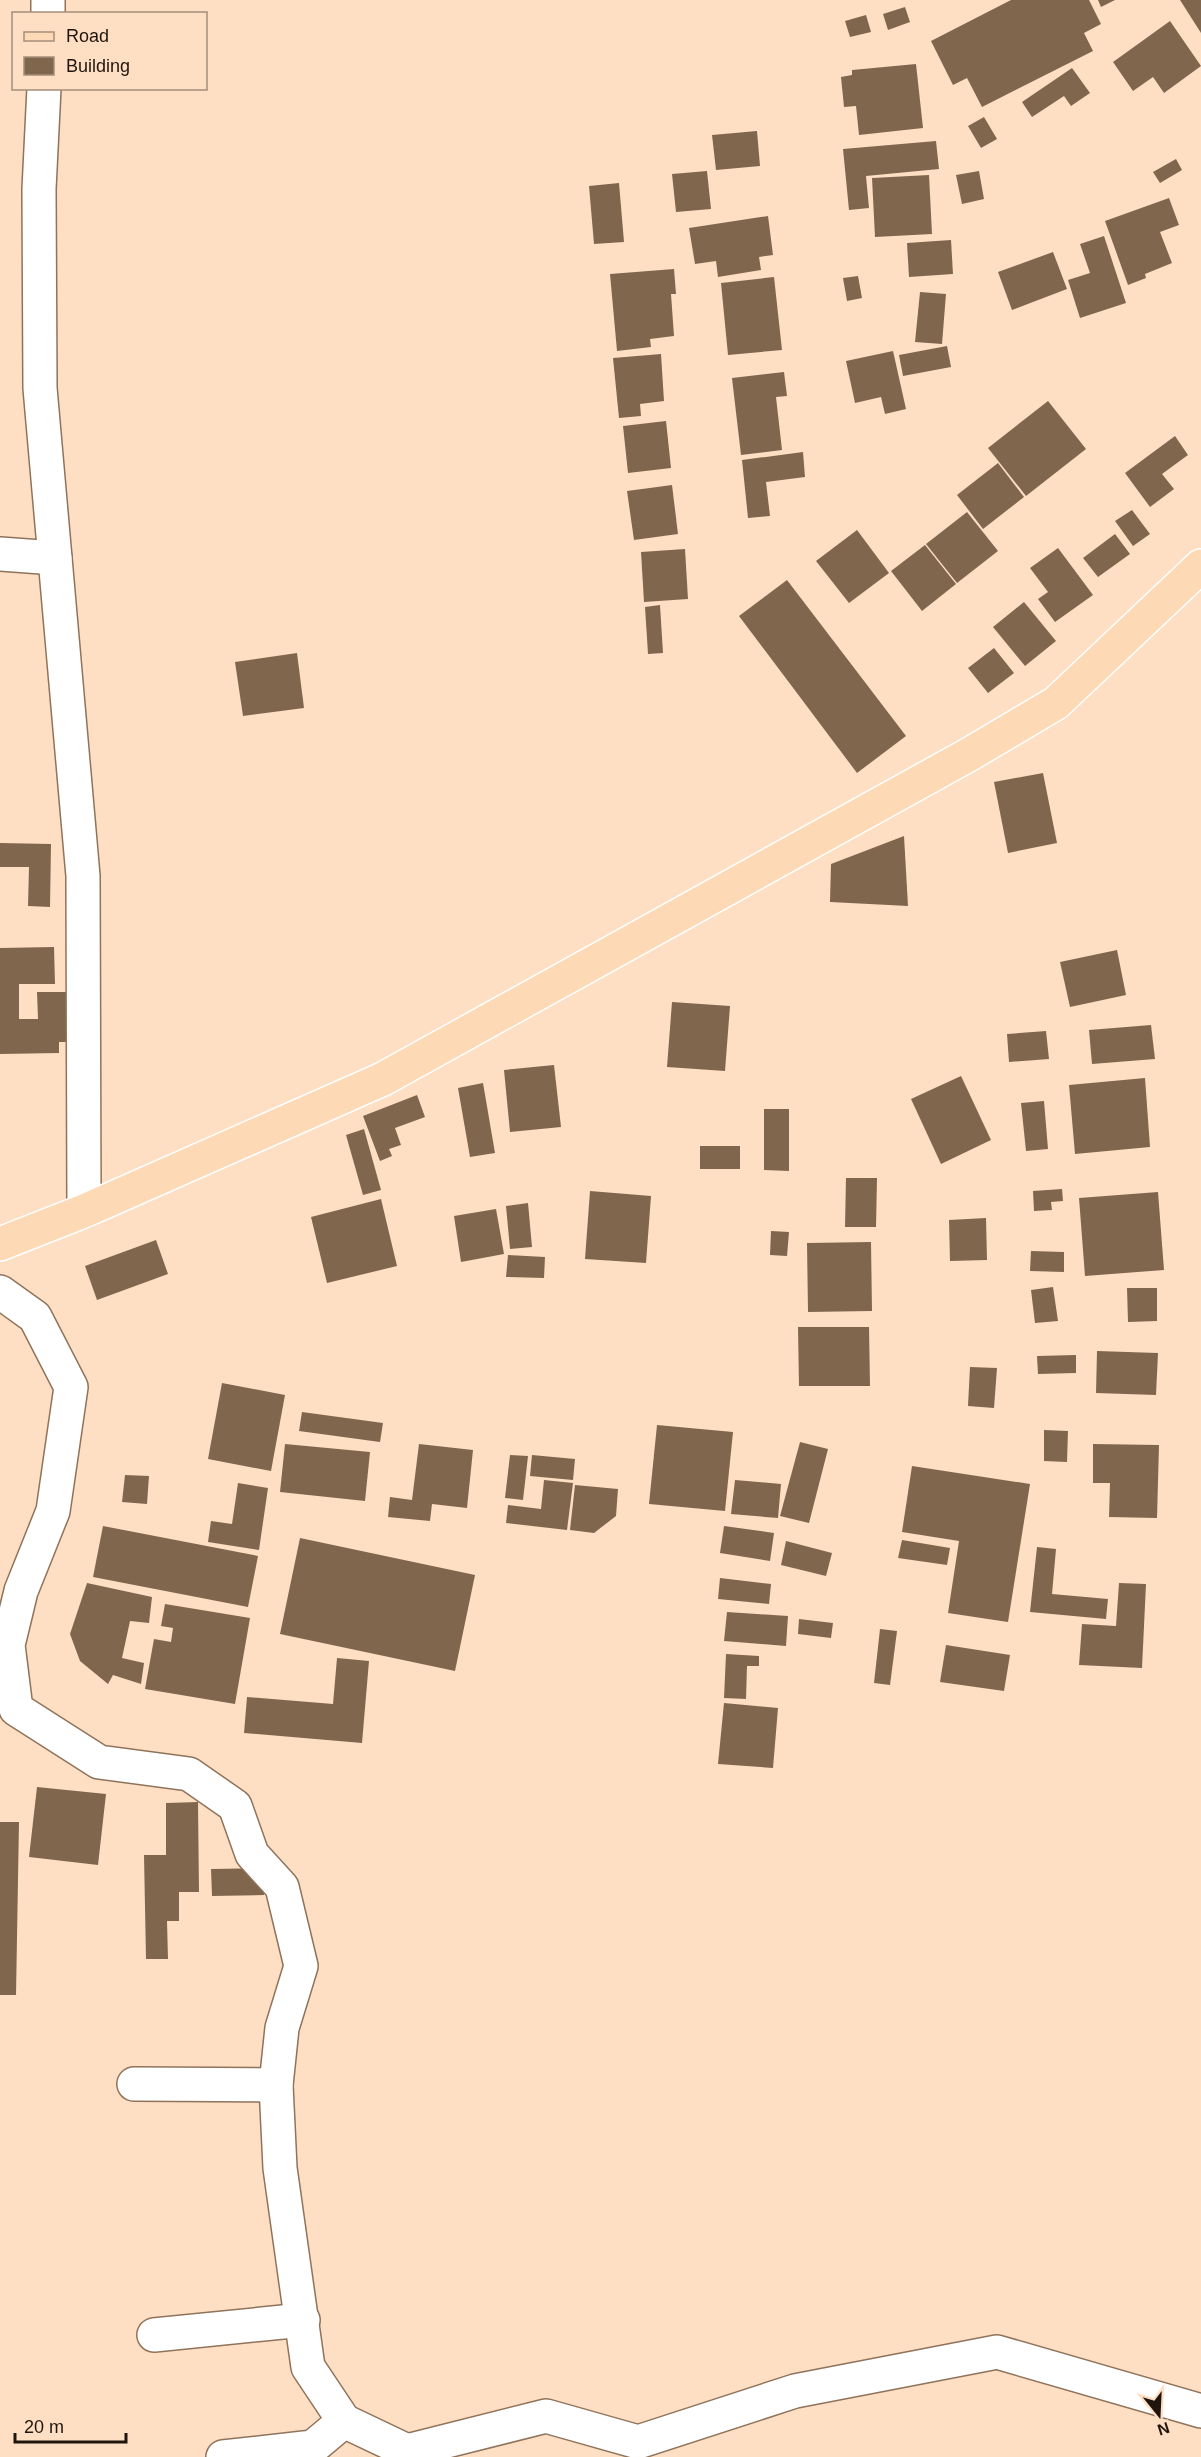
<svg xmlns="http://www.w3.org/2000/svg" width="1201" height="2457" font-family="Arial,sans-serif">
	<rect width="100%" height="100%" fill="#fedfc4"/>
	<g fill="#81664e">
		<polygon points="1011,0 1089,0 1101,24 1084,33 1093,51 982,107 967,78 953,85 931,41"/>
		<polygon points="1098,0 1115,0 1101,7"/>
		<polygon points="1180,0 1201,0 1201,33"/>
		<polygon points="905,7 910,22 888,30 883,14"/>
		<polygon points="866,15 871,32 850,37 845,21"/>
		<polygon points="1170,21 1201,66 1164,93 1153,77 1133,91 1113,62"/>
		<polygon points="916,64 923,128 859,135 856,106 844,107 841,77 852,75 852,70"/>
		<polygon points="1072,68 1090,93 1071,106 1064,96 1032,117 1022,102"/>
		<polygon points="984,117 997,139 981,148 968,126"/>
		<polygon points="757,131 760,166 716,170 712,135"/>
		<polygon points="936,141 939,169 866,176 869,208 849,210 843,149"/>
		<polygon points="1176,159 1182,170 1160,183 1153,172"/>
		<polygon points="707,171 711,209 676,212 672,174"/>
		<polygon points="979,171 984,199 962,204 956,175"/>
		<polygon points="929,175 932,234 875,237 872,178"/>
		<polygon points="619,183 624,242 594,244 589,186"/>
		<polygon points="1169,198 1179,225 1160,232 1172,263 1145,274 1146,278 1128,285 1105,221"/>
		<polygon points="768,216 773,255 759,257 761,270 718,277 716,261 695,264 689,228"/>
		<polygon points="1104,236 1126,303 1080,318 1068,280 1090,273 1080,244"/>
		<polygon points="951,240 953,274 909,277 907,243"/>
		<polygon points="1053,252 1067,289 1012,310 998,272"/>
		<polygon points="674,269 676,294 671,294 674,336 650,339 651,347 617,351 610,274"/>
		<polygon points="858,276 862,298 847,301 843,278"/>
		<polygon points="774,277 782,350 728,355 721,283"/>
		<polygon points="920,292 946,294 942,344 915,342"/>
		<polygon points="947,346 951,367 903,376 899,355"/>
		<polygon points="893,351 906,409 885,414 881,397 855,403 846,361"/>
		<polygon points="661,354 664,401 640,404 641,416 619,418 613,358"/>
		<polygon points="784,372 787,396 776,397 782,450 741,455 732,378"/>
		<polygon points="1048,401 1086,449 1026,496 988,448"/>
		<polygon points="666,421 671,468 628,473 623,426"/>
		<polygon points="1175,436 1188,455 1162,474 1174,489 1150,507 1125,473"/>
		<polygon points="803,452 805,477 766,482 770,516 748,518 742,460"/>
		<polygon points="998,463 1024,497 983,529 957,495"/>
		<polygon points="672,485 678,534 634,540 627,491"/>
		<polygon points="1132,510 1150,534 1133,546 1115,521"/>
		<polygon points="967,512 998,551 957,583 926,544"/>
		<polygon points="857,530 889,573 849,603 816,561"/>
		<polygon points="1115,534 1130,554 1098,577 1083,558"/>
		<polygon points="925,545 956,584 922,611 891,571"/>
		<polygon points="1058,548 1093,595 1055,622 1038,599 1048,592 1030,568"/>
		<polygon points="685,549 688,599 644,602 641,552"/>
		<polygon points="787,580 906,736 857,773 739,616"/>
		<polygon points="1024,602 1056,641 1025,666 993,627"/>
		<polygon points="660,605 663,653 648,654 645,607"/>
		<polygon points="994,648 1014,673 988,693 968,668"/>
		<polygon points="297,653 304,708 243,716 235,662"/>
		<polygon points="1043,773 1057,843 1008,853 994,782"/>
		<polygon points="904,836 908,906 830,902 831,864"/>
		<polygon points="0,843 51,844 50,907 28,906 29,867 0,867"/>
		<polygon points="54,947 55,984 19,984 19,1019 38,1019 37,992 70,992 71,1042 59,1042 59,1053 0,1054 0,948"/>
		<polygon points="1117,950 1126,995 1070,1007 1060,962"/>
		<polygon points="672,1002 730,1006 725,1071 667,1067"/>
		<polygon points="1151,1025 1155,1059 1092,1064 1089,1030"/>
		<polygon points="1046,1031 1049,1059 1009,1062 1007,1034"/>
		<polygon points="554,1065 561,1127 510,1132 504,1070"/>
		<polygon points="961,1076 991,1140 941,1164 911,1099"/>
		<polygon points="1145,1078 1150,1147 1075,1154 1069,1085"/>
		<polygon points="483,1083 495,1153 470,1157 458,1088"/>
		<polygon points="417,1095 425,1117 395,1128 401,1145 389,1149 392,1156 380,1161 363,1116"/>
		<polygon points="1044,1101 1048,1149 1026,1151 1021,1103"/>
		<polygon points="764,1109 789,1109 789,1171 764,1170"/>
		<polygon points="364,1129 381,1190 363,1195 346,1135"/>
		<rect x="700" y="1146" width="40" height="23"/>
		<polygon points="846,1178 877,1178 876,1227 845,1227"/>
		<polygon points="1062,1189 1063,1201 1051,1202 1052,1210 1034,1211 1033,1191"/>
		<polygon points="590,1191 651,1196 646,1263 585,1259"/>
		<polygon points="1158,1192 1164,1270 1085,1276 1079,1198"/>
		<polygon points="381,1199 397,1266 327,1283 311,1217"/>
		<polygon points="528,1203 532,1247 510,1249 506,1206"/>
		<polygon points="496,1209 504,1254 461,1262 454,1216"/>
		<polygon points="986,1218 987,1260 950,1261 949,1220"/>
		<polygon points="771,1231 789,1232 787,1256 770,1255"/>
		<polygon points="156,1240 168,1274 97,1300 85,1266"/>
		<polygon points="871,1242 872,1311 808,1312 807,1243"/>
		<polygon points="1031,1251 1064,1252 1064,1272 1030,1271"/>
		<polygon points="508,1255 545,1257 544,1278 506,1277"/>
		<polygon points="1053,1287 1058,1321 1035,1323 1031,1290"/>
		<polygon points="1127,1288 1157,1288 1157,1321 1128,1322"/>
		<polygon points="798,1327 869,1327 870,1386 799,1386"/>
		<polygon points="1097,1351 1158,1353 1156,1395 1096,1393"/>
		<polygon points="1076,1355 1076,1373 1038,1374 1037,1356"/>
		<polygon points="970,1367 997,1368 994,1408 968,1406"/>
		<polygon points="222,1383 285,1395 271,1471 208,1459"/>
		<polygon points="302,1412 383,1423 380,1442 299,1431"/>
		<polygon points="657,1425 733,1432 725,1511 649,1504"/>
		<polygon points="1044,1430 1068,1431 1067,1462 1044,1461"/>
		<polygon points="800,1442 828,1449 809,1523 780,1516"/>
		<polygon points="285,1444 370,1452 365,1501 280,1492"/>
		<polygon points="419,1444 473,1450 467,1508 432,1504 430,1521 388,1517 390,1497 412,1500"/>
		<polygon points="1093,1444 1159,1445 1157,1518 1109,1517 1110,1483 1093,1483"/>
		<polygon points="510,1455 528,1456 523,1500 505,1498"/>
		<polygon points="532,1455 575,1459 573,1480 530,1476"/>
		<polygon points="912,1466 1030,1484 1008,1622 948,1613 959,1541 902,1532"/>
		<polygon points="125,1475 149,1476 147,1504 122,1502"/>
		<polygon points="544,1480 573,1483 567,1530 506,1523 508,1505 541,1509"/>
		<polygon points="735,1480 781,1484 778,1518 731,1514"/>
		<polygon points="238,1483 268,1488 259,1550 208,1542 211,1521 232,1524"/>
		<polygon points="575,1485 618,1489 616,1516 594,1533 570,1530"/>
		<polygon points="103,1526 258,1556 248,1607 93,1577"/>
		<polygon points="724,1526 774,1533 770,1561 720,1553"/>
		<polygon points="300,1538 475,1575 455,1671 280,1634"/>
		<polygon points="902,1540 950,1548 947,1565 898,1558"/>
		<polygon points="786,1541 832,1553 826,1576 781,1565"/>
		<polygon points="1037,1547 1056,1549 1052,1594 1108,1599 1106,1619 1030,1612"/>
		<polygon points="720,1578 771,1584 769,1604 718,1599"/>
		<polygon points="87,1583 152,1597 149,1623 130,1621 122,1658 144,1663 141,1684 113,1675 108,1684 80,1661 70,1634"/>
		<polygon points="1119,1583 1146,1584 1142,1668 1079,1665 1082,1624 1116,1626"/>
		<polygon points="165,1604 250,1618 235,1704 145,1689 154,1639 171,1642 173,1628 161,1626"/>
		<polygon points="727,1612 788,1616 786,1646 724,1641"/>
		<polygon points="799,1619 833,1623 831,1638 798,1634"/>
		<polygon points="880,1629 897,1631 890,1685 874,1683"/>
		<polygon points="946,1645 1010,1655 1004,1691 940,1682"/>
		<polygon points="726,1654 759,1656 759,1666 747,1666 746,1699 724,1698"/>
		<polygon points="337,1658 369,1661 362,1743 244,1733 247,1697 333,1704"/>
		<polygon points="724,1703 778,1708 773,1768 718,1764"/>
		<polygon points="37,1787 106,1794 98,1865 29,1857"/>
		<polygon points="198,1802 199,1892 179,1892 179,1921 167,1921 168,1959 146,1959 144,1855 166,1855 166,1803"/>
		<polygon points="0,1822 19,1822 16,1995 0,1995"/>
		<polygon points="263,1868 264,1895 212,1896 211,1869"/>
	</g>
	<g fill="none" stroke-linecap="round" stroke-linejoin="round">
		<defs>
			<g id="minor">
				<polyline points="48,14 48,0"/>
				<polyline points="44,88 39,189 40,388 83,876 84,1211"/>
				<polyline points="0,554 55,558"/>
				<polyline points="0,1292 35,1317 71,1387 53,1511 21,1591 8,1645 16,1709 99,1762 189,1774 235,1806 252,1854 282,1887 301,1966 282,2028 276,2085 280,2168 308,2367 344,2421 407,2451 546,2416 638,2442 795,2391 997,2352 1201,2411"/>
				<polyline points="134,2084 276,2085"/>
				<polyline points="154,2335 303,2320"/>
				<polyline points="223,2457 313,2447 344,2421"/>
			</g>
			<polyline id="major" points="0,1244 84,1211 383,1079 970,754 1056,703 1201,566"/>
		</defs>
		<use href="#minor" stroke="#8f735b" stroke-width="36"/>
		<use href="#major" stroke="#fff" stroke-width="36"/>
		<use href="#minor" stroke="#fff" stroke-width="33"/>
		<use href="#major" stroke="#fdd9b6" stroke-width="33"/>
	</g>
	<rect x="12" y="12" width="195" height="78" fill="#fedfc4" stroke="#a58e7a" stroke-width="1.5"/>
	<rect x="24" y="32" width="30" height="9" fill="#fdd9b6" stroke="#a58e7a" stroke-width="1.5"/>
	<text x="66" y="42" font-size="18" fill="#20150c">Road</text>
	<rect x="24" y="57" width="30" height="18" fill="#81664e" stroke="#a58e7a" stroke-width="1.5"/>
	<text x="66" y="72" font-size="18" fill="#20150c">Building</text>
	<g transform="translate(1159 2415) rotate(162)" stroke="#fedfc4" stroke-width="4.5" paint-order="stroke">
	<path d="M0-4.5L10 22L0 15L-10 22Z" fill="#20150c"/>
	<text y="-9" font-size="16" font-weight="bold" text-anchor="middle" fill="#20150c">N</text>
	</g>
	<path d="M15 2433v9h111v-9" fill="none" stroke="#20150c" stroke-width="3"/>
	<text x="24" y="2433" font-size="18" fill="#20150c" stroke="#fedfc4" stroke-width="4.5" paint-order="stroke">20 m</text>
</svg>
